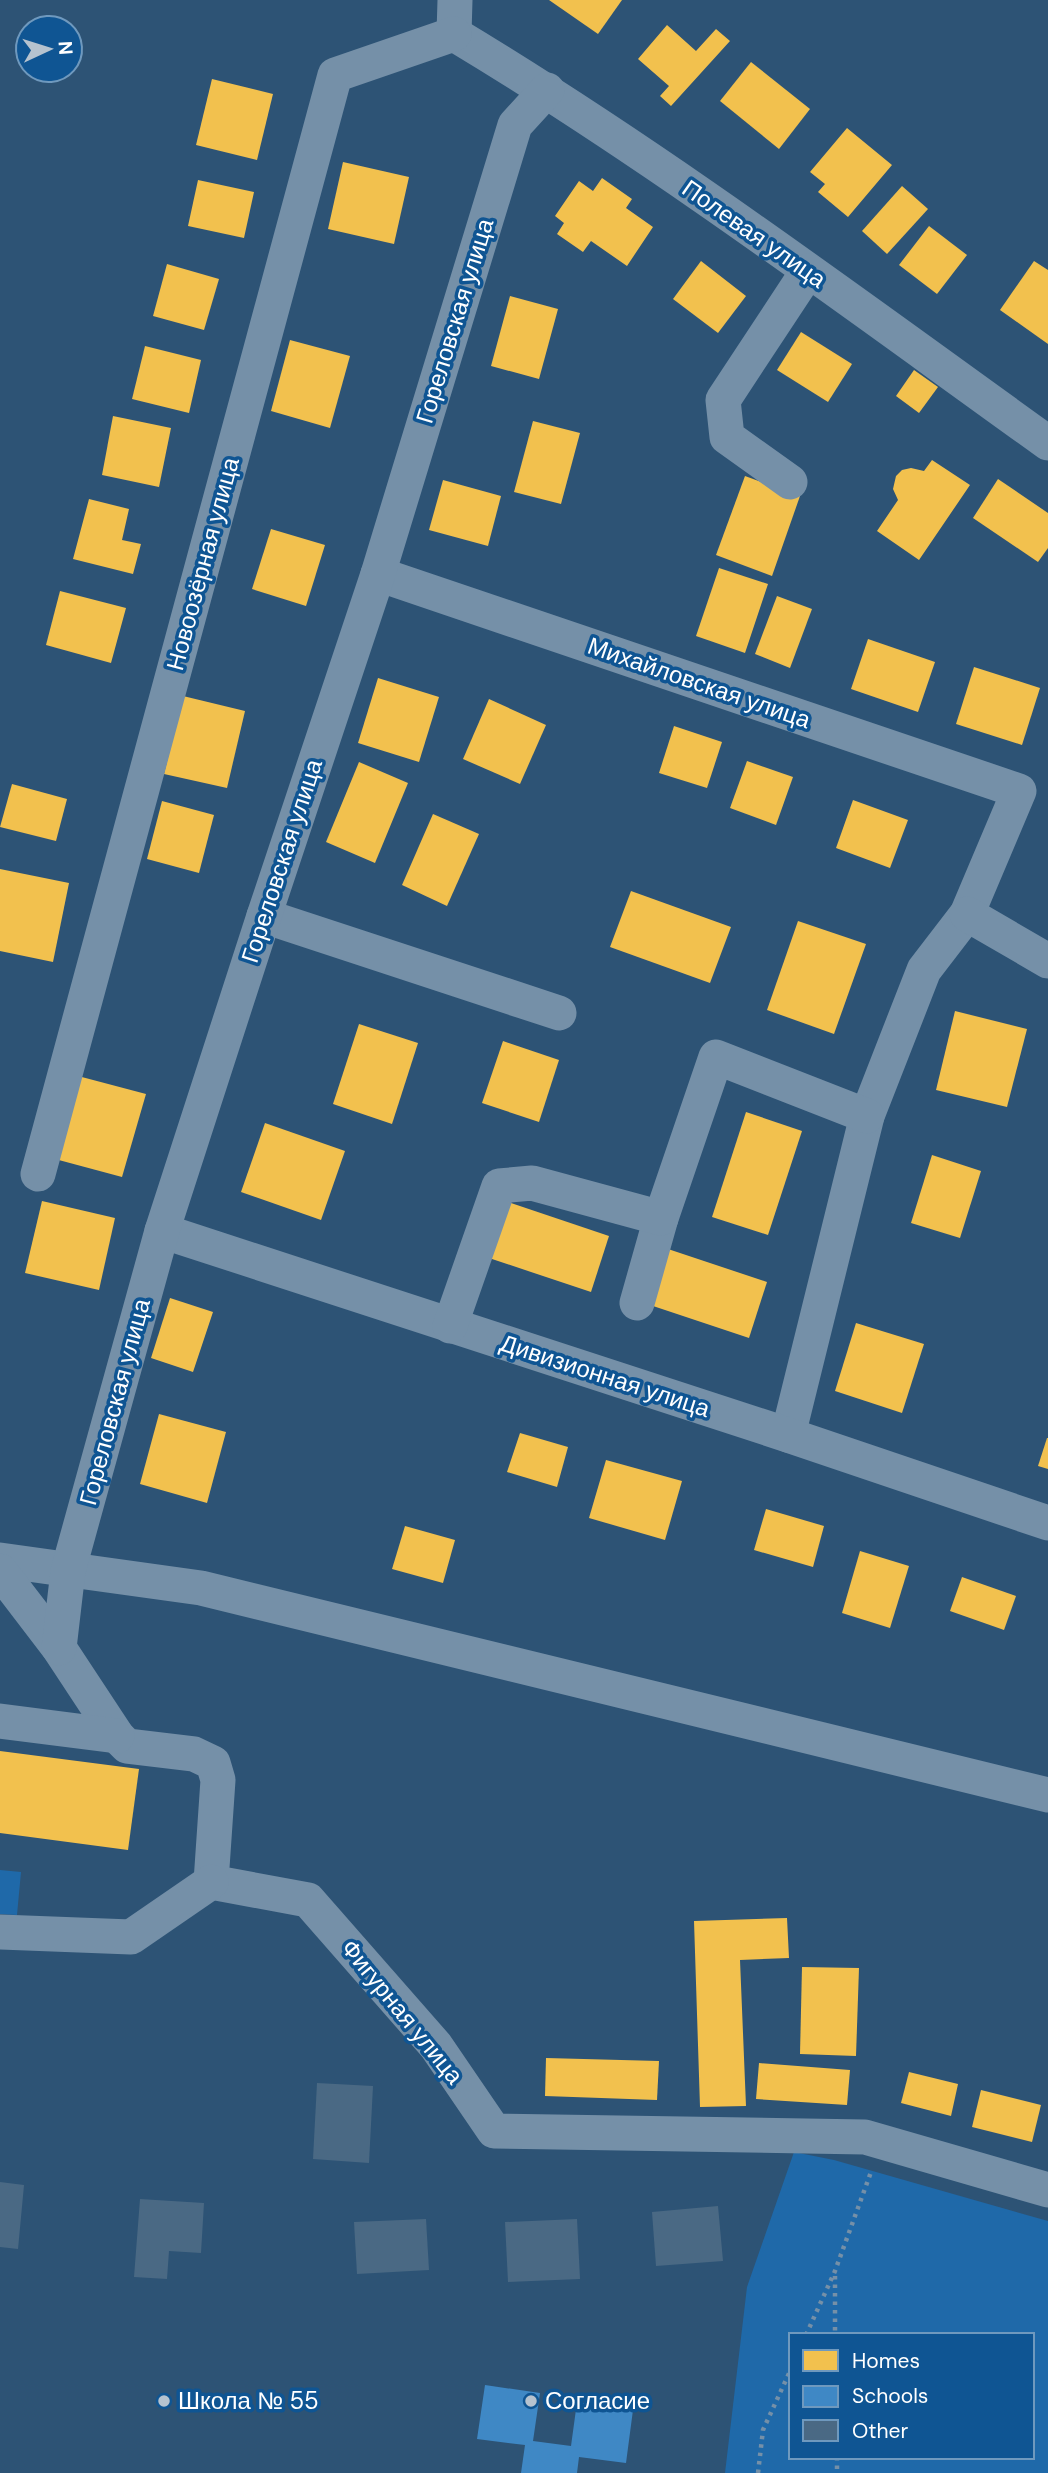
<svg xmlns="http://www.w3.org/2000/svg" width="1048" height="2473" font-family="'DM Sans',sans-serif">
	<rect width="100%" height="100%" fill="#2d5375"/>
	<g fill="#1f69a9" fill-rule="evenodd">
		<polygon points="0,1870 21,1872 17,1915 0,1914"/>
		<path d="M 794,2152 L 834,2160 L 1048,2221 L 1048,2473 L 725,2473 L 747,2287 ZM 791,2335 L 1032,2335 L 1032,2457 L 791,2457 Z"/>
	</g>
	<g fill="#f2c14e">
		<polygon points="549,0 622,0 598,34"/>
		<polygon points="667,25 696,51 716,29 730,41 671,106 660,96 669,86 638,59"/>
		<polygon points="751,62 810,109 779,149 720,101"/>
		<polygon points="212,79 273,94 257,160 196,145"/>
		<polygon points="847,128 892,165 848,217 818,192 825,184 810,172"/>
		<polygon points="343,162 409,177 394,244 328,229"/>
		<polygon points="602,178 632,199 626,208 653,227 627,266 591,241 583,252 557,234 564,223 555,216 579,181 593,191"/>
		<polygon points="198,180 254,192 244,238 188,226"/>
		<polygon points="902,186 928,209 887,254 862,231"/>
		<polygon points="929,226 967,255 937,294 899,265"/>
		<polygon points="701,261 746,296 718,333 673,299"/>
		<polygon points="1034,261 1048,270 1048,344 1000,310"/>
		<polygon points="167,264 219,279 204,330 153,316"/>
		<polygon points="510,296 558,309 539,379 491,366"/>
		<polygon points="801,332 852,364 828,402 777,370"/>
		<polygon points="290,340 350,356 330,428 271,411"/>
		<polygon points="145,346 201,360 189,413 132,399"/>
		<polygon points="914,370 938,387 919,413 896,396"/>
		<polygon points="113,416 171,428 159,487 102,475"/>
		<polygon points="533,421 580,433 561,504 514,492"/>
		<polygon points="932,460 970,485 919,560 877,531 898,500 893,489 896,476 902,470 911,468 924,471"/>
		<polygon points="745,476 800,496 772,576 716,555"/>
		<polygon points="998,479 1048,513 1048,548 1038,562 973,518"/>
		<polygon points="443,480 501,496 488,546 429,530"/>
		<polygon points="89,499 129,509 122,540 141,544 133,574 73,559"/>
		<polygon points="271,529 325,545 306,606 252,589"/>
		<polygon points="719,568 768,584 745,653 696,636"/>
		<polygon points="60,591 126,608 111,663 46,645"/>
		<polygon points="777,596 812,609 790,668 755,654"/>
		<polygon points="868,639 935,662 918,712 851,689"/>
		<polygon points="974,667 1040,688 1022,745 956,724"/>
		<polygon points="378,678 439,697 419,762 358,743"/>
		<polygon points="183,696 245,711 227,788 164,774"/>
		<polygon points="489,699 546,725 520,784 463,759"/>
		<polygon points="674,726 722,742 707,788 659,773"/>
		<polygon points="747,761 793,777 776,825 730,808"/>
		<polygon points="359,762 408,783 375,863 326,842"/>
		<polygon points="12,784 67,799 56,841 0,827"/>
		<polygon points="853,800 908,820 890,868 836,848"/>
		<polygon points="162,801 214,815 199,873 147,859"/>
		<polygon points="433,814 479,834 447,906 402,885"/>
		<polygon points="0,869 69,883 53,962 0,951"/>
		<polygon points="631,891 731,927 710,983 610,947"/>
		<polygon points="798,921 866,944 834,1034 767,1010"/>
		<polygon points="955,1011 1027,1029 1007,1107 936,1090"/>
		<polygon points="359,1024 418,1043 392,1124 333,1104"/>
		<polygon points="503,1041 559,1060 539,1122 482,1103"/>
		<polygon points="78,1076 146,1094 122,1177 55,1159"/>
		<polygon points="746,1112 802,1131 768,1235 712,1217"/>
		<polygon points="265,1123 345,1151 321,1220 241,1192"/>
		<polygon points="932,1155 981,1171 960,1238 911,1223"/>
		<polygon points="42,1201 115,1218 99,1290 25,1273"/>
		<polygon points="505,1201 609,1236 591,1292 486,1257"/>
		<polygon points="662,1247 767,1282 749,1338 644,1303"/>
		<polygon points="170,1298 213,1312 193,1372 151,1358"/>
		<polygon points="856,1323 924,1344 902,1413 835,1391"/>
		<polygon points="159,1414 226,1432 207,1503 140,1484"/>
		<polygon points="520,1433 568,1447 557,1487 507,1472"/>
		<polygon points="1047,1438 1048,1438 1048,1469 1038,1466"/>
		<polygon points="606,1460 682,1481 665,1540 589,1518"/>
		<polygon points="766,1509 824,1526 813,1567 754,1550"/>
		<polygon points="405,1526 455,1540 443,1583 392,1569"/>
		<polygon points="860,1551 909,1566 890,1628 842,1613"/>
		<polygon points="962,1577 1016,1596 1004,1630 950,1611"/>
		<polygon points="0,1751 139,1769 128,1850 0,1833"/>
		<polygon points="787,1918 789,1958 740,1960 746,2106 700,2107 694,1921"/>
		<polygon points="802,1967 859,1968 856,2056 800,2054"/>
		<polygon points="546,2058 659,2061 657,2100 545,2096"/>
		<polygon points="759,2063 850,2070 847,2105 756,2099"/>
		<polygon points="909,2072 958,2084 951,2116 901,2103"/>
		<polygon points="981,2090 1041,2105 1032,2142 972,2127"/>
	</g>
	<polygon fill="#3f88c5" points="485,2385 540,2393 533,2441 571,2446 577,2402 633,2410 626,2463 579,2457 577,2473 521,2473 525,2445 477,2439"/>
	<g fill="#4a6984">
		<polygon points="317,2083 373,2086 369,2163 313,2159"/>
		<polygon points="0,2182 24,2185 18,2249 0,2247"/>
		<polygon points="140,2199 204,2203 201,2253 169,2251 167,2279 134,2277"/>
		<polygon points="718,2206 723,2261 656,2266 652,2212"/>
		<polygon points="426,2219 429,2270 357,2274 354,2222"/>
		<polygon points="577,2219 580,2279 508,2282 505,2222"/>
	</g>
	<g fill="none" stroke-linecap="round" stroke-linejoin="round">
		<g stroke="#7590a8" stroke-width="4.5" stroke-dasharray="3.5 5" stroke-linecap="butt">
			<polyline points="835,2276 835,2335"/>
			<polyline points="806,2335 835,2271 871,2172"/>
			<polyline points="837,2457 837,2473"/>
			<polyline points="758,2473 763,2430 791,2369"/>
		</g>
		<g stroke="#7590a8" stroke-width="35">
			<path d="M 454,34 C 660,158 853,303 1048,443"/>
			<polyline points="454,34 455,0"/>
			<polyline points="790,482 727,437 723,400 808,271"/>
			<polyline points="378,574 1019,791 967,914 924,970 867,1116 788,1435"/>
			<polyline points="967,914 1048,961"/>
			<polyline points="264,916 559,1013"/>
			<polyline points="38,1174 335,75 454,34"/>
			<polyline points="162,1231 788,1435 1048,1523"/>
			<polyline points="637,1303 661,1218"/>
			<polyline points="450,1326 499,1186 532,1183 661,1218 716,1057 867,1116"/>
			<polyline points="0,1560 201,1588 1048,1795"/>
			<polyline points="0,1571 59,1648 117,1736 127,1746 194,1754 213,1763 218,1780 211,1882 308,1900 436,2046 494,2131 865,2137 1048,2190"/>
			<polyline points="59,1648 68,1571 162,1231 264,916 378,574 515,125 547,90"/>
			<polyline points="0,1721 117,1736"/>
			<polyline points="0,1932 131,1937 211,1882"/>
		</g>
	</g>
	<g fill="#b6c3cf" stroke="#0f5593" stroke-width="2.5">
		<circle cx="164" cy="2401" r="7"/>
		<circle cx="531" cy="2401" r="7"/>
	</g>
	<g text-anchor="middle" stroke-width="7" stroke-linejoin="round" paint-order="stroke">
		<g font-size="24" fill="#fff" stroke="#0f5593">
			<text transform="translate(754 234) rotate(35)" y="8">Полевая улица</text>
			<text transform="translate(455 321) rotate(-73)" y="8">Гореловская улица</text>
			<text transform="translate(203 564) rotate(-75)" y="8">Новоозёрная улица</text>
			<text transform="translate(699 683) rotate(19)" y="8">Михайловская улица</text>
			<text transform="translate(282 861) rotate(-72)" y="8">Гореловская улица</text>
			<text transform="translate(605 1376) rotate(18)" y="8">Дивизионная улица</text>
			<text transform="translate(115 1402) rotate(-75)" y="8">Гореловская улица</text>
			<text transform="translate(402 2012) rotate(51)" y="8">Фигурная улица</text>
		</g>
		<g font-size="24" fill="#fff" stroke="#0f5593" text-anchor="start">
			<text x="178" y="2409">Школа № 55</text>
			<text x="545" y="2409">Согласие</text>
		</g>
	</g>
	<rect x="789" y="2333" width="245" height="126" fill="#0f5593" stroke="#6f99be" stroke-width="2"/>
	<rect x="803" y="2350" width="35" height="21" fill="#f2c14e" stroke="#6f99be" stroke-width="2"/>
	<text x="852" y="2368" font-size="21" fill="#ffffff">Homes</text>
	<rect x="803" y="2386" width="35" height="21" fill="#3f88c5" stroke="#6f99be" stroke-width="2"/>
	<text x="852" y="2403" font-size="21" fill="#ffffff">Schools</text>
	<rect x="803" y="2420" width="35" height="21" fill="#4a6984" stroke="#6f99be" stroke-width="2"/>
	<text x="852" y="2438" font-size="21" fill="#ffffff">Other</text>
	<g transform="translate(49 49) rotate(86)"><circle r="33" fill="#0f5593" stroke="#6f99be" stroke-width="2"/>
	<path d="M0-5L12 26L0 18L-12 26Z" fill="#b6c3cf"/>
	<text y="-10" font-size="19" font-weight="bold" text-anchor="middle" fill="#ffffff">N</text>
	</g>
</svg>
